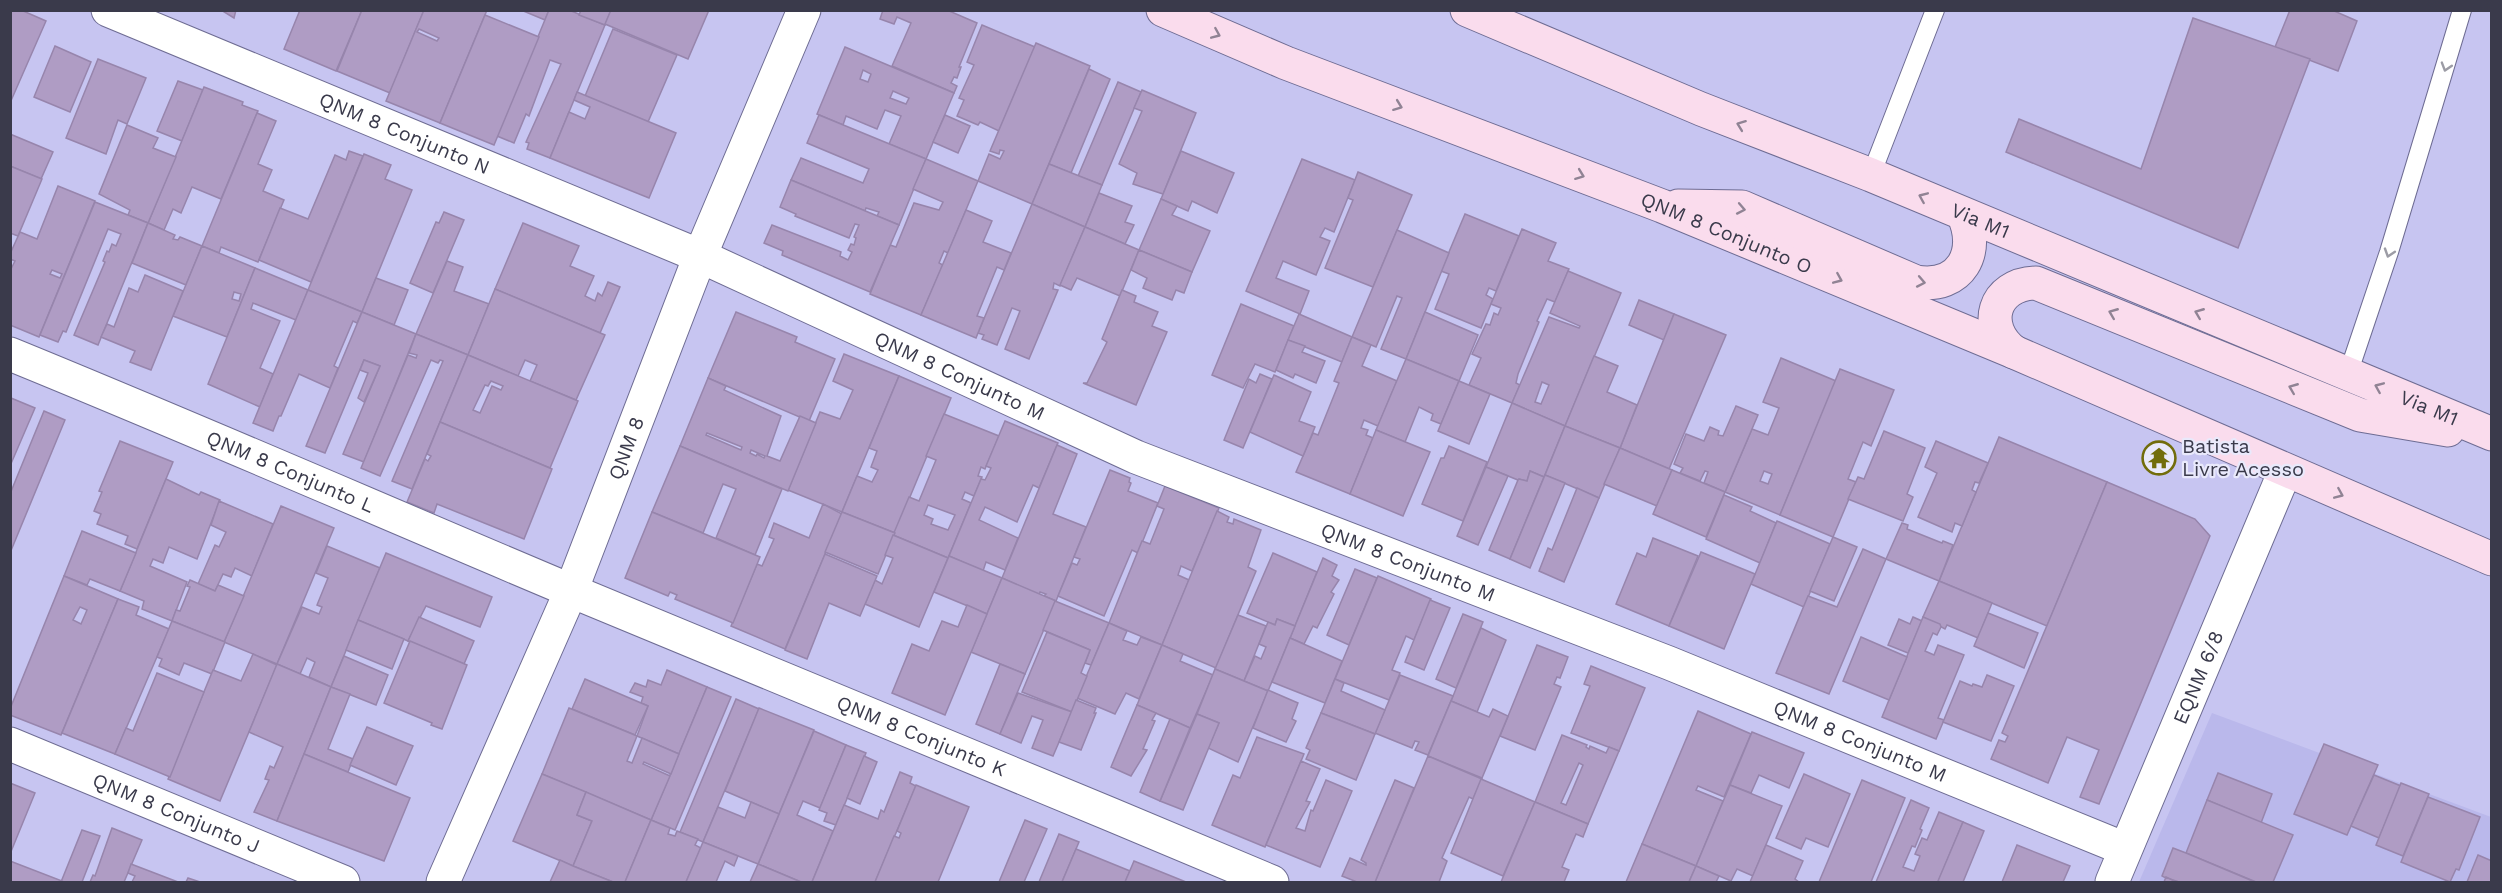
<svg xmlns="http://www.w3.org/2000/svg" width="2502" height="893" font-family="'Work Sans',sans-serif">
	<rect width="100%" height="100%" fill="#c7c5f1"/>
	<polygon fill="#bab8eb" points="2212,713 2491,817 2491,882 2139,882"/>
	<g fill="#af9cc4" stroke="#9785ac" stroke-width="1.5" fill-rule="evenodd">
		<polygon points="10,10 21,10 46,21 10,103"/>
		<polygon points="221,10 236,10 234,18"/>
		<polygon points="300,10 362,10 336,71 284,49"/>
		<polygon points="362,10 424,10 390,93 337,71"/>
		<path d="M 424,10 L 487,10 L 440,123 L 386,101 ZM 419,29 L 439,38 L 437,41 L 417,32 Z"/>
		<polygon points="521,10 549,10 545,20"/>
		<polygon points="549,10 569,10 605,25 550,158 527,149 529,143 526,142 561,64 550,60 529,116 526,114 514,143 497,136"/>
		<polygon points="581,10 611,10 605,25 579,15"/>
		<polygon points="611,10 709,10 688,59 605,24"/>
		<polygon points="883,10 947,10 977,23 959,67 961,67 957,78 954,77 951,83 957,86 954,93 892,66 911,23 897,17 894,24 880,19"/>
		<polygon points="2290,10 2332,10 2357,21 2338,71 2275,47"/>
		<polygon points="485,15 539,37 494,145 440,123"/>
		<polygon points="2193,18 2310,59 2238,248 2006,152 2019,119 2141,169"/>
		<polygon points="982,25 1035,47 999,131 980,122 978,125 957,116 964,100 959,98 974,65 967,62"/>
		<polygon points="613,29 677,55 648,122 585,96"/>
		<polygon points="1036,43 1090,66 1032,204 978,181 989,154 1000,159 1004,151 1000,150 999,154 990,151"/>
		<polygon points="55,46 91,62 70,112 34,97"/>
		<path d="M 845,47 L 954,93 L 926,159 L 889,144 L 901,116 L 885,110 L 877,129 L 846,116 L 843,125 L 817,114 ZM 863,70 L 871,74 L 868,82 L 860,79 ZM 893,91 L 909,98 L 906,104 L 890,98 Z"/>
		<polygon points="98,59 146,78 127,124 118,120 106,154 66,138"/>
		<polygon points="1089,69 1110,79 1071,173 1049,164"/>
		<polygon points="178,81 203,90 182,141 157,131"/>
		<polygon points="1118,82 1141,92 1102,185 1078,176"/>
		<polygon points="204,87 243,102 242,105 258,111 221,199 192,187 181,213 173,209 164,230 148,223"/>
		<polygon points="1142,90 1196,113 1163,194 1133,184 1137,173 1119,164 1142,111 1134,108"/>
		<polygon points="577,92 676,133 649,198 550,158 569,112 585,119 590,107 574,100"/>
		<polygon points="257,113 276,121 258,164 272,170 263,191 284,200 258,262 221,247 219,253 202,246"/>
		<polygon points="819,115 926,159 899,225 877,216 879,212 866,208 865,211 791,180 801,158 863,183 869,169 807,143"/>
		<polygon points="945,115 970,126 958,153 933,142"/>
		<polygon points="127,125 158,138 153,148 176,157 148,223 128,215 130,210 99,194"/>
		<polygon points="10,134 53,152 41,179 10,166"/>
		<polygon points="349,151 363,156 311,282 259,260 280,208 308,219 335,155 346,160"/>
		<polygon points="1181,151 1234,173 1217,213 1192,201 1188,211 1161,199"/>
		<polygon points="364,154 391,165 385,179 412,190 362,312 308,290"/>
		<polygon points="926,159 978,181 948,253 944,251 939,263 943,265 921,315 870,294 890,245 896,247 914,203 939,210 943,202 913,189"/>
		<polygon points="1302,159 1355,180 1334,232 1325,228 1320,237 1330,241 1316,275 1283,261 1276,278 1309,291 1300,314 1246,291"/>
		<polygon points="1049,164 1102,185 1085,227 1032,204"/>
		<polygon points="10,166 42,179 18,236 10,233"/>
		<polygon points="1358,172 1412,195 1373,287 1325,268 1353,200 1348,198"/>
		<polygon points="791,180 899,225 870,292 782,255 783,251 764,243 772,225 841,252 840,256 848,260 852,252 848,250 851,244 854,245 856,238 854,237 859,225 855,224 849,238 795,216 796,214 780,207"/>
		<path d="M 58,186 L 95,201 L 39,337 L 10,325 L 10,271 L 15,261 L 10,259 L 10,254 L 20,232 L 37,239 ZM 52,270 L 62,274 L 60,278 L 50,274 Z"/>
		<polygon points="1099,193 1132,206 1125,222 1134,225 1125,244 1085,227"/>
		<polygon points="1161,199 1177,206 1172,215 1210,231 1192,272 1139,250"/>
		<polygon points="95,202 148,223 98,345 74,335 105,262 103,261 107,251 109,252 112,244 116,246 121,234 108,229 66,332 63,331 58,342 40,335"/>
		<polygon points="1032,204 1085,227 1060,286 1054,283 1053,289 1058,290 1029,359 1005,349 1020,311 1012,308 997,345 982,339 984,335 978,333"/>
		<polygon points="966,210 992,221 983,242 1011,253 1004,270 997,267 977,316 984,318 976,338 921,315"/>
		<polygon points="444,212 464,220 433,293 410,283 436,222 439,223"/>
		<polygon points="1465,214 1519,236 1496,291 1489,288 1486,295 1493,299 1481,328 1435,309 1449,274 1441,271"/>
		<polygon points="148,223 175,235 173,239 178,240 180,237 202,246 186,285 132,263"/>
		<polygon points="523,223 579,246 570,266 594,276 585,296 595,301 598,293 602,296 608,282 620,287 600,333 495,289"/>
		<polygon points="1085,227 1139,250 1120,296 1077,278 1071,290 1060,285"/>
		<polygon points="1522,229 1556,243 1548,261 1569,269 1555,302 1547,299 1537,321 1539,322 1518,374 1516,383 1520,385 1512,403 1469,385 1481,358 1472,354 1486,324 1490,325 1494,313 1498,315 1501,308 1491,304"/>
		<polygon points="1397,230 1449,253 1406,359 1381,349 1402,298 1397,296 1376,347 1352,337"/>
		<path d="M 202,246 L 255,268 L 227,337 L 173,316 ZM 234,292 L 241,294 L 239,301 L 232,299 Z"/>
		<polygon points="1139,250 1192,272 1184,293 1176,290 1172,300 1143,288 1147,278 1131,270"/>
		<polygon points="447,261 463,267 454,291 489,304 468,355 416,334"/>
		<polygon points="255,268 308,290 296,320 253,303 251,309 280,321 260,368 273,374 260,407 208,384"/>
		<path d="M 1568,271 L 1621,293 L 1565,426 L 1512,403 L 1549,317 L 1579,328 L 1580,326 L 1550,313 ZM 1542,382 L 1549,385 L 1541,404 L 1535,402 Z"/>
		<polygon points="145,275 183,291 151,370 130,362 135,351 101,337 107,324 114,327 129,288 138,292"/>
		<polygon points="376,278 408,290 394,325 362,312"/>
		<polygon points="495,289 605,335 576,400 530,381 537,365 525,360 518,376 468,355"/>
		<polygon points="308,290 362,312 357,323 353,321 334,366 338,368 330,388 299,374 281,416 279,416 273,431 253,423"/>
		<polygon points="1122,290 1136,296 1134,302 1158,312 1152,326 1167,332 1136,405 1083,383 1087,383 1107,342 1102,339"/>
		<polygon points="1639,300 1674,314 1664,340 1629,325"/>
		<polygon points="1241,304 1294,326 1275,372 1255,364 1243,388 1212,375"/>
		<polygon points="362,312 416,334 364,462 343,454 380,366 364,360 325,453 306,446"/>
		<polygon points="736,312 797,337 795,342 835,359 809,421 708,378"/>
		<polygon points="1425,312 1478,335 1459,381 1406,359"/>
		<polygon points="1299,314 1352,337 1342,362 1288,340"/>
		<polygon points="1674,314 1726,335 1669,469 1620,448"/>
		<polygon points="416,334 468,355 412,489 392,481 443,361 440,360 438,363 431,360 380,476 361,468 408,355 416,358 417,355 409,353"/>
		<polygon points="1352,337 1371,345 1362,366 1397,381 1378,426 1364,420 1361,428 1368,430 1366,435 1373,438 1350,494 1296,472 1313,433 1318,435 1339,383 1334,381"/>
		<polygon points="1288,340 1305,346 1302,352 1325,361 1316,383 1295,374 1293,378 1276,370"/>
		<polygon points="844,354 899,376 842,512 788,490 820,412 840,419 853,390 833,381"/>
		<path d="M 468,355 L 578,401 L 550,468 L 440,422 ZM 491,381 L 503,386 L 501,390 L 492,386 L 480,413 L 473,410 L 485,385 L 488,386 Z"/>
		<polygon points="1594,356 1618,366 1607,392 1637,405 1620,448 1565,426"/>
		<path d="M 1781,358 L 1836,381 L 1780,515 L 1725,492 L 1752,429 L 1768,435 L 1779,408 L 1763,402 ZM 1764,471 L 1772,474 L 1768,484 L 1760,481 Z"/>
		<polygon points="1406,359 1459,381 1441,424 1431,420 1433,414 1419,407 1405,442 1376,430"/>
		<polygon points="364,360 380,366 364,402 358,398 368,373 360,370"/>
		<polygon points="1840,369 1894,390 1871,446 1863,442 1848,479 1856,482 1833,537 1780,515"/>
		<polygon points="1260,374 1272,379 1243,448 1224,440 1249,379 1256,383"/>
		<polygon points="1274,375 1311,392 1299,421 1315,427 1303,456 1250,432"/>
		<polygon points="899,376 951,398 895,533 842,512 857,476 872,482 878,470 871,467 877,451 869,448"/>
		<path d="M 708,378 L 726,386 L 724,390 L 781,416 L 767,456 L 780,461 L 800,416 L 816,423 L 788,491 L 680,446 ZM 707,433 L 742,447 L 741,450 L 706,435 ZM 751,450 L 765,456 L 764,458 L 757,454 L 756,456 L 750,453 Z"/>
		<polygon points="1459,381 1490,394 1469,444 1438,431"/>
		<polygon points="11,398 35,408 10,466 10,399"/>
		<polygon points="1512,403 1565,426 1544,477 1530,471 1527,481 1519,479 1518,480 1486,467"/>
		<polygon points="1736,406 1758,415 1725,492 1704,483 1708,472 1705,471 1700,481 1680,473 1683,468 1674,464 1686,434 1704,441 1710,427 1719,431 1718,435 1723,436"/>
		<polygon points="44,411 65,420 10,553 10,494"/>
		<path d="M 944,414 L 999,436 L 985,469 L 981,467 L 978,476 L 982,477 L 974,496 L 965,492 L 962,499 L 971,503 L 948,558 L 893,535 L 909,497 L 919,501 L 936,460 L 926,456 ZM 928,505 L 955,515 L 948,530 L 931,524 L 933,519 L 924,515 Z"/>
		<polygon points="1005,421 1058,443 1039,488 1033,485 1017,522 985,507 979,520 1018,538 1005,570 986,562 983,571 949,556 981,479 985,480 991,468 986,466"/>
		<polygon points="440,422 552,469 524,539 437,504 434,513 407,502 425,459 428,461 431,456 427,454"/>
		<polygon points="1565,426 1620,448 1599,498 1545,475"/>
		<polygon points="1376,430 1430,452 1403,516 1350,494"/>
		<polygon points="1884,431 1925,448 1907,494 1913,497 1903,521 1848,499 1858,477 1864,479"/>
		<polygon points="1999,437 2107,482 2047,626 1939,581"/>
		<polygon points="120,441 173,462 137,549 125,544 128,536 97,524 101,514 94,511 102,492 99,491"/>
		<polygon points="1936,441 1988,463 1979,483 1975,482 1972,490 1976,492 1962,526 1955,523 1952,532 1918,517 1937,473 1925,467"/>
		<polygon points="1057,445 1077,454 1053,514 1086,527 1056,601 1044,596 1046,594 1040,592 1039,595 1002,578"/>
		<polygon points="680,446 782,489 755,555 716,538 736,489 723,484 703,533 652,512"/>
		<polygon points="1449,446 1487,462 1463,521 1422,504 1441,458 1444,458"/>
		<polygon points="1620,448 1672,470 1657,506 1604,484"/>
		<polygon points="1486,467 1508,476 1478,545 1457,536"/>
		<polygon points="1110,470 1130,478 1129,482 1131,483 1128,491 1158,503 1138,553 1132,550 1104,616 1058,596 1072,563 1077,565 1080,559 1074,557"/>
		<polygon points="1672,470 1725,492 1706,537 1653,514"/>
		<polygon points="1530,471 1544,477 1510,559 1489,550 1518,480 1519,479 1527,481"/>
		<polygon points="1545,475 1565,483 1530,568 1510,559"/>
		<polygon points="166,479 199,495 201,492 220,500 197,559 169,547 163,563 153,559 150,566 187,582 172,621 142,609 144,601 120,591"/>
		<polygon points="2107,482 2195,519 2210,536 2099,804 2080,797 2099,750 2067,737 2048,783 1991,759 1999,740 2005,742 2008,736 2002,733"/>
		<polygon points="1165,486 1219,508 1192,571 1181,566 1178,575 1189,580 1162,645 1109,623 1142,541 1150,544 1164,509 1157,506"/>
		<polygon points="1577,488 1599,498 1564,582 1539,571 1548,548 1552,550"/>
		<polygon points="1724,495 1752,507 1750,511 1776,523 1760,563 1706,539"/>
		<polygon points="219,501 273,524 252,576 235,568 231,577 223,574 215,591 198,584 215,545 219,547 226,532 211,525"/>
		<polygon points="823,504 842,514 785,649 731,626 757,564 762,566 774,539 769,537 774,523 809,538"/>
		<polygon points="281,506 334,528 277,664 224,642"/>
		<polygon points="1217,511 1229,517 1227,522 1233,524 1234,519 1261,530 1248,567 1256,571 1216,668 1162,645"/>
		<polygon points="652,512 760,557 733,623 675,599 677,595 670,592 668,596 625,578"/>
		<polygon points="842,512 895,533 878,574 825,552"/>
		<polygon points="1777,521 1830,544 1804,607 1751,584"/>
		<polygon points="1902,523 1908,525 1907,529 1942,543 1943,541 1953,545 1939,581 1886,559"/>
		<polygon points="82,531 136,553 120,591 90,579 87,585 64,576"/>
		<polygon points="893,535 948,558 919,627 865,604 875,580 882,584 893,558 885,555"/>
		<polygon points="1833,537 1857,547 1834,601 1810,591"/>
		<polygon points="1653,538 1698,556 1669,626 1616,604 1637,553 1646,557"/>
		<polygon points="327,546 380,568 331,687 309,677 315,662 307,658 300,674 277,664 302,607 319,614 322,607 317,605 328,578 316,573"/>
		<polygon points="1863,549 1886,559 1829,694 1776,673 1808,596 1837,607"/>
		<polygon points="1701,552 1755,574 1724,649 1669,626"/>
		<polygon points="386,553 492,597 480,627 426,606 408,641 358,620"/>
		<polygon points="1273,553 1317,572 1295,626 1277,619 1275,625 1247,613"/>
		<polygon points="825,554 877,576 860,616 829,603 807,659 785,650"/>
		<polygon points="949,556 1002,578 987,614 934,592"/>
		<polygon points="1323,558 1337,565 1332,576 1339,580 1331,592 1334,594 1317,628 1313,626 1304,644 1290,638"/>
		<polygon points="1355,569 1377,578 1349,645 1327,635"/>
		<path d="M 64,576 L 118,599 L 61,735 L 10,715 L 10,709 ZM 80,607 L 87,610 L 81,624 L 73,620 Z"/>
		<polygon points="1378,576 1431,599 1414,640 1406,636 1392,670 1400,673 1389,700 1335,679"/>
		<polygon points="1002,578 1056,601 1025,674 971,652"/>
		<polygon points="190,580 215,591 218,585 244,596 224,642 172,621 176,610 180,611 190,587 187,586"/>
		<polygon points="1939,581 1992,603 1978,638 1947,625 1945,629 1923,617"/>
		<polygon points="118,599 139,607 136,615 169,629 115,754 62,733"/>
		<polygon points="1430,600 1450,608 1424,670 1405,662"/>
		<polygon points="1055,601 1109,623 1091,665 1085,663 1090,650 1043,630"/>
		<polygon points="967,605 987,614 945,715 892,693 912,644 929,651 942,621 958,627"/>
		<polygon points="1988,613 2038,633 2024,668 1974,646"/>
		<polygon points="1463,614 1483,622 1456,688 1436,679"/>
		<polygon points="1238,615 1266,626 1244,681 1215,669"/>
		<polygon points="419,617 474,641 464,664 408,641"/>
		<polygon points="1913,617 1922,621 1908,653 1888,645 1899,619 1910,624"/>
		<polygon points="1923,617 1940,624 1941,627 1937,635 1933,633 1925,651 1934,655 1938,645 1964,655 1938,718 1944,720 1936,739 1882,717"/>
		<polygon points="1277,619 1295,626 1268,691 1244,681 1255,656 1261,659 1266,647 1259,644 1268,622 1275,625"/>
		<polygon points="358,620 404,639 392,669 346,650"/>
		<polygon points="172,621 225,642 212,674 184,663 179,675 159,666 162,659 157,657"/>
		<polygon points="1109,623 1127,631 1123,640 1137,645 1141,637 1162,645 1139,699 1126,693 1115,714 1077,698"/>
		<polygon points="1481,628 1506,640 1477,712 1451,701"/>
		<polygon points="1047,632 1090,650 1081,673 1087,676 1072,712 1022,692"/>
		<polygon points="1861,637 1907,657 1889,700 1843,681"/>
		<polygon points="1290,638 1342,661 1325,703 1272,682"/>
		<polygon points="410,641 467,665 442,729 431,725 432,723 384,703"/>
		<polygon points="1162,645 1183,654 1180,661 1213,675 1190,728 1137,705"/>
		<polygon points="1537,645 1568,657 1560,678 1557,677 1554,684 1561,687 1535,750 1500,736"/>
		<polygon points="253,654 277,665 220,801 168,779 213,670 241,681"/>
		<polygon points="344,656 388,675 376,705 331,687"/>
		<polygon points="277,664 331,687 277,821 254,812 269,780 265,779 270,766 274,768 283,747 249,732"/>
		<polygon points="1000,664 1025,674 1000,734 976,724"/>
		<polygon points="1591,666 1645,688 1619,751 1571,733 1590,686 1584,684"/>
		<polygon points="1215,669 1268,691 1238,762 1208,748 1219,723 1197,714"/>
		<polygon points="667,670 707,687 679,754 637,736 648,706 641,703 643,697 630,692 635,683 646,687 648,680 661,685"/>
		<polygon points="157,673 204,692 170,777 115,754 126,728 133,731"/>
		<polygon points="1400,675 1453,696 1428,755 1415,750 1419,742 1415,741 1412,748 1375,733"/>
		<polygon points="1987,675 2014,686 1991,741 1943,722 1960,681 1972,686 1973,684 1982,687"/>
		<polygon points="585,679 648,706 635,735 572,709"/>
		<polygon points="1335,679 1344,683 1341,691 1385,710 1375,734 1321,713"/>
		<polygon points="331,687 350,694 328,749 353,759 348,772 304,754"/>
		<polygon points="707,687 731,697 675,830 651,820"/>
		<polygon points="1268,690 1298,703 1292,719 1296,721 1286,742 1253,728"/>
		<polygon points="1018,693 1072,712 1053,756 1032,748 1043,720 1032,716 1021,743 1000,734"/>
		<polygon points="736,699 759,709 703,842 680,832"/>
		<polygon points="1076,700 1096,708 1094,713 1096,713 1081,750 1059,742"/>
		<polygon points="1451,701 1489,717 1493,709 1508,716 1482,778 1428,756"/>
		<polygon points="1137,705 1156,713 1152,720 1155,721 1143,749 1147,750 1131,776 1111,767"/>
		<polygon points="569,708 637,736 627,761 632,763 642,738 679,754 671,774 644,762 643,764 670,776 651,820 542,774"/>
		<polygon points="759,708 814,730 779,814 725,791"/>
		<polygon points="1698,711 1751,734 1724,797 1698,786 1696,790 1723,801 1696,866 1642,844"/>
		<polygon points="1321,713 1375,734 1356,780 1306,759 1310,750 1306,748"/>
		<polygon points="1197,714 1219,723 1183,810 1160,801"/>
		<polygon points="1170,719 1190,728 1160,801 1140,792"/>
		<polygon points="367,727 413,746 396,785 350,765"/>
		<polygon points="814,731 846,745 820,808 803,801 797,815 833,831 812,882 801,882 758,864"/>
		<polygon points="1752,732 1804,753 1789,788 1759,775 1751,793 1730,785"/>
		<path d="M 1562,735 L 1587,745 L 1586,747 L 1589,749 L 1590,746 L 1606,753 L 1609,747 L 1619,751 L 1588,824 L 1535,802 ZM 1579,763 L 1583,765 L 1566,805 L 1561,803 Z"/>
		<polygon points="1257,737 1304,754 1265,847 1212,825 1233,775 1240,778"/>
		<polygon points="2324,744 2378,765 2347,835 2294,814"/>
		<polygon points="846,745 866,753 836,825 824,821 827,813 819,810"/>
		<polygon points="304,754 410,798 384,861 277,821"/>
		<polygon points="864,756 877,762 860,804 847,798"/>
		<polygon points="1428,756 1482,779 1473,799 1469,797 1442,858 1447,861 1439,882 1375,882"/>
		<polygon points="1301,761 1320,769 1306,801 1310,802 1296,828 1305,831 1311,810 1313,811 1326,780 1352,791 1320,867 1266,845"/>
		<polygon points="900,772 912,777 910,783 916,786 875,882 812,882 844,805 878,819 881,810 884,812"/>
		<polygon points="2218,773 2272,794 2261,823 2207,800"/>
		<polygon points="542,774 586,792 577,815 592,821 573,866 513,841"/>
		<polygon points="1804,774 1850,794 1828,847 1806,838 1801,849 1776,838"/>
		<polygon points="2374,775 2401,786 2379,838 2351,826"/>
		<polygon points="1481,779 1535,802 1503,876 1451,853"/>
		<polygon points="1395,780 1414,788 1375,882 1357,882 1342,876 1350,858 1366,865 1366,863 1361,860"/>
		<polygon points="1862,780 1905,798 1871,882 1819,882"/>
		<polygon points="10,783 35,793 10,854"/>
		<polygon points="2401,783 2429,794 2403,856 2376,845"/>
		<polygon points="916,785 969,807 938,882 875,882 894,836 899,838 901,833 897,831"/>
		<polygon points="1730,785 1782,806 1753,876 1737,869 1731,881 1696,866"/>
		<polygon points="586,792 651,820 625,882 613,882 573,866 592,821 577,815"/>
		<polygon points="2428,797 2480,817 2459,870 2456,869 2450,882 2401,862"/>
		<polygon points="1911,800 1929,808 1920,829 1922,830 1915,847 1912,846 1903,867 1914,871 1920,856 1915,854 1922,838 1927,840 1939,812 1963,822 1938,882 1876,882"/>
		<polygon points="2207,800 2293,835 2273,882 2256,882 2186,853"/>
		<polygon points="751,802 779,814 758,864 703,842 718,807 745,818"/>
		<polygon points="1535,802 1588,824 1583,837 1576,834 1562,867 1569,870 1564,882 1501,882"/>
		<polygon points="651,820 670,828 668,834 675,836 677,831 698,839 695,845 701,848 686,882 625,882"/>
		<polygon points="1025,820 1047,829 1024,882 999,882"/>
		<polygon points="1963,822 1984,831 1963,882 1941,882 1938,881"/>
		<polygon points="112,828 142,840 124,882 90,882 93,875 95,876"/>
		<polygon points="82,830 100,836 82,882 61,882"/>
		<polygon points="1059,834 1079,842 1062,882 1039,882"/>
		<polygon points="703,842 738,856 734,866 725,861 716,882 686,882"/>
		<polygon points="1642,844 1696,866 1689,882 1626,882"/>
		<polygon points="1766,845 1803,861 1795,879 1799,882 1750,882"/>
		<polygon points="2017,845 2070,866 2063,882 2002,882"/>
		<polygon points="2173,848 2186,853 2255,882 2179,882 2164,877 2162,876"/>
		<polygon points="1076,849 1130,871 1125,882 1062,882"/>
		<polygon points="2478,855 2492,861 2492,882 2467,882"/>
		<polygon points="560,860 573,866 613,882 550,882"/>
		<polygon points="10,861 62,881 61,882 10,882"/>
		<polygon points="1134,861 1186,882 1125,882"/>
		<polygon points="131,864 178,882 132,882 135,876 128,873"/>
		<polygon points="758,864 801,882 750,882"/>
		<polygon points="1696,866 1719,876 1716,882 1689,882"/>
		<polygon points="2166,877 2174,881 2179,882 2164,882"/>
		<polygon points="188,878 200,882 186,882"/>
	</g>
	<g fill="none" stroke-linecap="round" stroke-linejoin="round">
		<defs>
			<g id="service">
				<polyline points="1871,175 1935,10"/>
				<polyline points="2348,374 2389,252 2462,10"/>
			</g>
			<g id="minor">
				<path id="s1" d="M 108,10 L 700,256 L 1136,457 L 1669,663 L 2125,849"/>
				<path id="s2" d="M 10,354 C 199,431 386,513 574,592 C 807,689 1040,784 1272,882"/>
				<path id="s3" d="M 10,744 L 343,882"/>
				<path id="s4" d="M 443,882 L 571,591 L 700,256 L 804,10"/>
				<path id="s5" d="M 2112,882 L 2285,471"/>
			</g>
			<g id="secondary">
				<path id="s6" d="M 1163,10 L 1286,63 L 1662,206 L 2014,352 L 2492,559"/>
				<path id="s7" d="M 1467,10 L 1701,109 L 1871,175 L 2492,434"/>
				<path d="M 1678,206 L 1742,207 L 1916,282 C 1961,289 1981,252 1963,214"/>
				<path d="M 2014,352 C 1981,327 1993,284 2036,283 L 2360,415 L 2448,430"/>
			</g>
		</defs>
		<use href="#service" stroke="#6e6c93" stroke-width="20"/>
		<use href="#minor" stroke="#6e6c93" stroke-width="35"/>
		<use href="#secondary" stroke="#6e6c93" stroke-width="35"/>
		<use href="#service" stroke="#fff" stroke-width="18"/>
		<use href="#minor" stroke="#fff" stroke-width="33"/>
		<use href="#secondary" stroke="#fadced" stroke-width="33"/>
	</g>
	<defs><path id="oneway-chevron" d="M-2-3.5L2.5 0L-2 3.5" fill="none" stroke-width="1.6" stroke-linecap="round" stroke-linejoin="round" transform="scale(1.5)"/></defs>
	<g stroke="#908394">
		<use href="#oneway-chevron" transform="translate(1216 34) rotate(23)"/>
		<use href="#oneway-chevron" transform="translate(1398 106) rotate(21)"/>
		<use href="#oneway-chevron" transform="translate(1741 125) rotate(-159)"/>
		<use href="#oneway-chevron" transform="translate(1580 175) rotate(21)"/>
		<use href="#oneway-chevron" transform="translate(1923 197) rotate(-157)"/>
		<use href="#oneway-chevron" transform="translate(1741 209) rotate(11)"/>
		<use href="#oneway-chevron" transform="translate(1838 279) rotate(23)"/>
		<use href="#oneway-chevron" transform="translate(1921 282) rotate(11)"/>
		<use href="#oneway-chevron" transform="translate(2113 313) rotate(-158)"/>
		<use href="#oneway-chevron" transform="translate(2199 313) rotate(-158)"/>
		<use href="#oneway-chevron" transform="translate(2379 387) rotate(-157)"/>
		<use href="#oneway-chevron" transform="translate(2293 388) rotate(-158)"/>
		<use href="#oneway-chevron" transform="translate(2339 494) rotate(23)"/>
	</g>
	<g stroke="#9c9ca5">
		<use href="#oneway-chevron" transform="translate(2446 67) rotate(107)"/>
		<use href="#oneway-chevron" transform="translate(2389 253) rotate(108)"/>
	</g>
	<defs>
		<symbol id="temple-ring" viewBox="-11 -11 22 22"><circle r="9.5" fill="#e9e9fb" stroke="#726d0c" stroke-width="1.5"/><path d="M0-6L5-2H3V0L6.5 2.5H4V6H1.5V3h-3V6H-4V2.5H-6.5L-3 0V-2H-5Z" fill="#726d0c"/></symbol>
	</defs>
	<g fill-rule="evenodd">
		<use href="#temple-ring" x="2140" y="439" width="38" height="38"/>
	</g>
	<g text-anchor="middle" stroke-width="4.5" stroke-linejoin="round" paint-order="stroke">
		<g font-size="20" fill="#3a3a4b" stroke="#e9e9fb">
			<text dy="7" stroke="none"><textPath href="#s1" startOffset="321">QNM 8 Conjunto N</textPath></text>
			<text dy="7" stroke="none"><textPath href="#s7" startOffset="555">Via M1</textPath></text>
			<text dy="7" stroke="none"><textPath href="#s6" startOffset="606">QNM 8 Conjunto O</textPath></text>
			<text dy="7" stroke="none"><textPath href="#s1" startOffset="927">QNM 8 Conjunto M</textPath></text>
			<text dy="7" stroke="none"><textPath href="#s7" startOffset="1041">Via M1</textPath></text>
			<text dy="7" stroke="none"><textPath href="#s4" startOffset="471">QNM 8</textPath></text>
			<text dy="7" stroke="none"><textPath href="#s2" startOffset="304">QNM 8 Conjunto L</textPath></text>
			<text dy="7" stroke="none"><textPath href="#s1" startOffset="1413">QNM 8 Conjunto M</textPath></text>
			<text dy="7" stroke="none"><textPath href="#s5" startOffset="222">EQNM 6/8</textPath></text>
			<text dy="7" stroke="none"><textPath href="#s2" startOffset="988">QNM 8 Conjunto K</textPath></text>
			<text dy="7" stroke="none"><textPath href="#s1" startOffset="1899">QNM 8 Conjunto M</textPath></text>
			<text dy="7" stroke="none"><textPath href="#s3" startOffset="180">QNM 8 Conjunto J</textPath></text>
		</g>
		<g font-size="20" fill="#3a3a4b" stroke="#e9e9fb" text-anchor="start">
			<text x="2182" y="453">Batista<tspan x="2182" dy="23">Livre Acesso</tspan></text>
		</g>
	</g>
	<rect width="2502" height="893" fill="none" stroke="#3a3a4b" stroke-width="24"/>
</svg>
